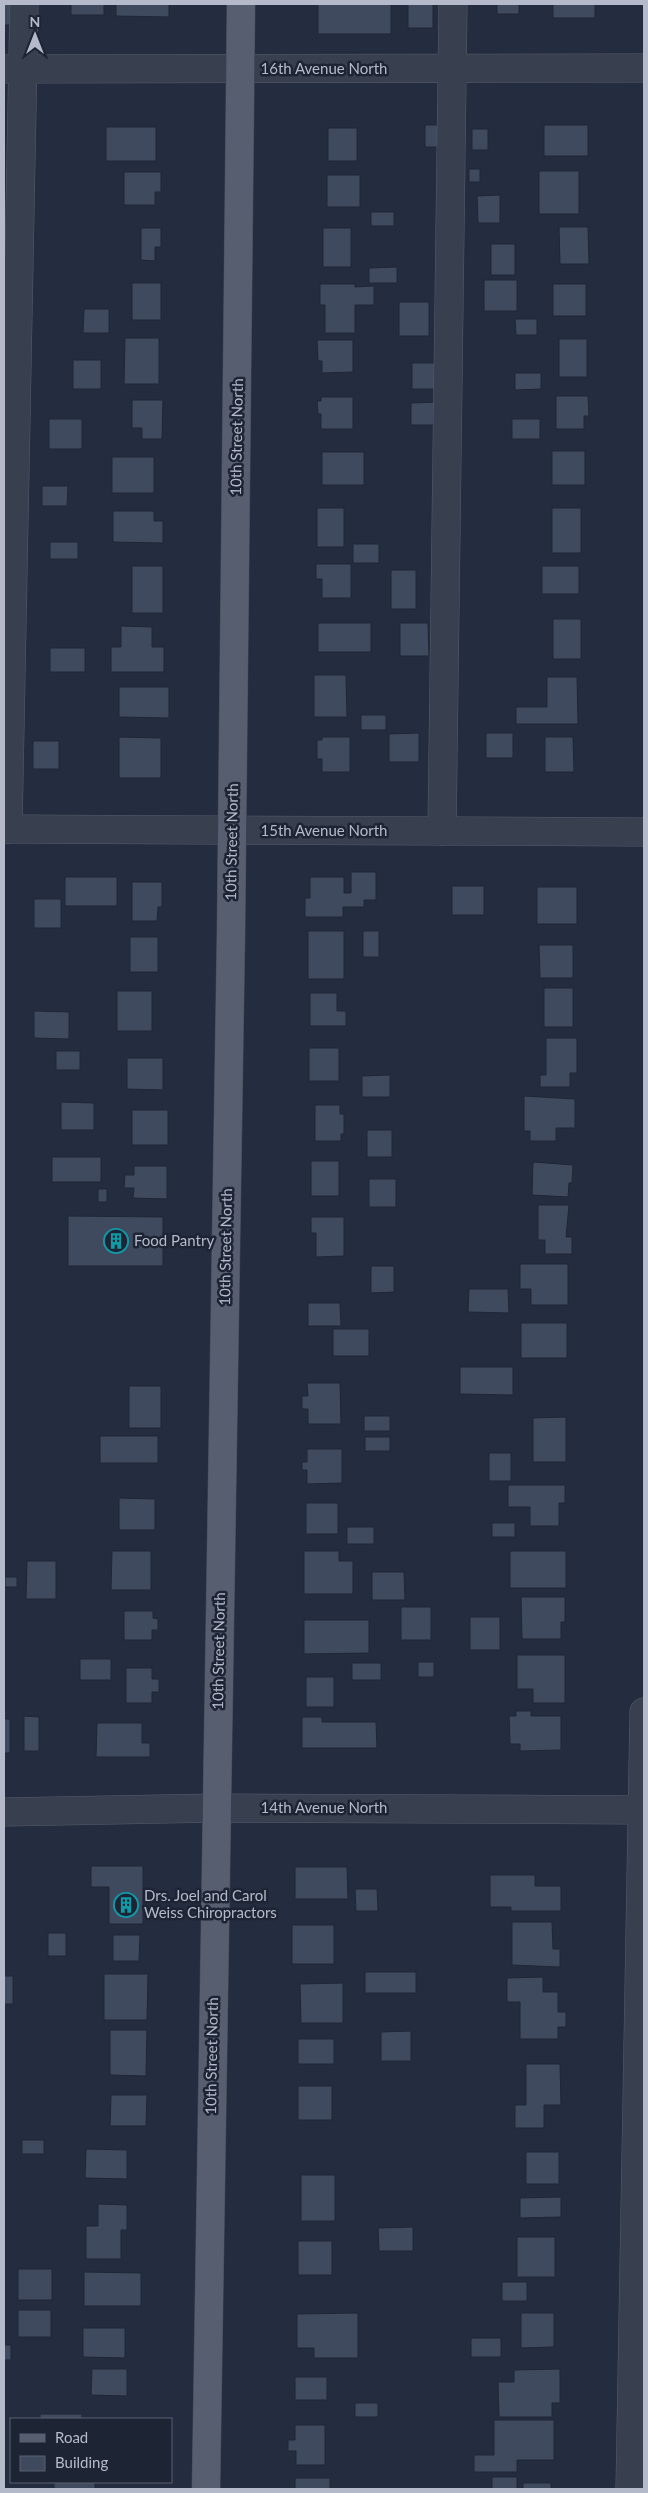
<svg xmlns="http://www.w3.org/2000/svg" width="648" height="2493" font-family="Lato,sans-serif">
	<rect width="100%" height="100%" fill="#242d3f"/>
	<g fill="#3f4a5f" stroke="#1f2636">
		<polygon points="4,4 15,4 14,25 4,25"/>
		<rect x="71" y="4" width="33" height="11"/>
		<polygon points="116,4 169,4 169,17 116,16"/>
		<rect x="318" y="4" width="73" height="30"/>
		<rect x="408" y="4" width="25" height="24"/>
		<rect x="497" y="4" width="22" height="10"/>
		<rect x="553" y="4" width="42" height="14"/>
		<rect x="425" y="125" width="14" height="22"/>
		<rect x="544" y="125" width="44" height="31"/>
		<rect x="106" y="127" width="50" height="34"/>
		<rect x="328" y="128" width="29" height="33"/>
		<rect x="472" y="129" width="16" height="21"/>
		<rect x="469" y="169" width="11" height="13"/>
		<rect x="539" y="171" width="40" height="43"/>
		<polygon points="124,172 161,172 161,192 155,192 155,205 124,205"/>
		<rect x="327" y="175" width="33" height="32"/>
		<polygon points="500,195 500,223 478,223 477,196"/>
		<rect x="371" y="212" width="23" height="14"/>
		<polygon points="559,227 588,227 589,264 560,264"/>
		<polygon points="141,228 161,228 161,247 155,247 155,261 141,260"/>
		<rect x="323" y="228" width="28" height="39"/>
		<rect x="491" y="244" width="24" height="31"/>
		<polygon points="397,267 397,283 369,283 369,268"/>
		<rect x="484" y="280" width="33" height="31"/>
		<rect x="132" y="283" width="29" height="37"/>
		<polygon points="320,284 355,284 355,287 374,286 374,305 355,305 355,333 325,333 325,305 320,305"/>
		<rect x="553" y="284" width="33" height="32"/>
		<rect x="399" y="302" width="30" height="34"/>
		<polygon points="84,309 109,309 109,333 83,333"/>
		<polygon points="515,319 537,319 537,335 516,335"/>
		<polygon points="125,338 159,338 159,384 124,384"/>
		<rect x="559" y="339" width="28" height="38"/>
		<polygon points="317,340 353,340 353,372 322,373 322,361 318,361"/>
		<rect x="73" y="360" width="28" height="29"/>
		<rect x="412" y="363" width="27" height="26"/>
		<polygon points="515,373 541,373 541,389 515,390"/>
		<polygon points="556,396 588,396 589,416 584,416 584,429 556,429"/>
		<polygon points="321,397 353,397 353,429 321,429 321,414 318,414 317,401 321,401"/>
		<polygon points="132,400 163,400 162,439 142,439 142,428 132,428"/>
		<polygon points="439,402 439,425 411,425 411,403"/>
		<rect x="49" y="419" width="33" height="30"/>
		<rect x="512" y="419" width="28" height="20"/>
		<rect x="552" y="451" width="33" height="34"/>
		<rect x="322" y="452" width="42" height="33"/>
		<rect x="112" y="457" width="42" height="36"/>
		<polygon points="42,486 68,486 67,506 42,506"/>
		<rect x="317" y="508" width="27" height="39"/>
		<rect x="552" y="508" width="29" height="45"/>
		<polygon points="113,511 154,511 154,521 163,521 163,543 113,542"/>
		<rect x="50" y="542" width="28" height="17"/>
		<rect x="353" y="544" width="26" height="19"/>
		<polygon points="316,564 351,564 351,598 322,598 322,579 316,579"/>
		<rect x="132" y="566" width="31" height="47"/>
		<rect x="542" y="566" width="37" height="28"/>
		<rect x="391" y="570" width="25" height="39"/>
		<rect x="553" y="619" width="28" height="40"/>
		<rect x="318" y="623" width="53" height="29"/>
		<polygon points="400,623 428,623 429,656 400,656"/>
		<polygon points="121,626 152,627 152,647 164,647 164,672 111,672 111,647 121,647"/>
		<rect x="50" y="648" width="35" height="24"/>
		<polygon points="314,675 346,675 347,717 314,717"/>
		<polygon points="547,677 577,677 578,724 516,724 516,707 547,707"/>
		<polygon points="119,687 169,687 169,718 119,717"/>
		<rect x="361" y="715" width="25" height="15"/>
		<polygon points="419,733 419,762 389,762 389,734"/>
		<rect x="486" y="733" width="27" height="25"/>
		<polygon points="119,737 161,738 161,778 119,778"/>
		<polygon points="322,737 350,737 350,772 322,772 322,759 317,759 317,740 322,740"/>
		<polygon points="545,737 573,737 574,772 545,772"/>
		<rect x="33" y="741" width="26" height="28"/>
		<polygon points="351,872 376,872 376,900 364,900 364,907 343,907 343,917 305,917 305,898 310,898 310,877 344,877 344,893 351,893"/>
		<rect x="65" y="877" width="52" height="29"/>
		<polygon points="132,882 162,882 162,907 158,907 157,921 132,921"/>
		<rect x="452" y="886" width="32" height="29"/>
		<rect x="537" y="887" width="40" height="37"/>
		<rect x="34" y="899" width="27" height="29"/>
		<rect x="308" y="931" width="36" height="48"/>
		<rect x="363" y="931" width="16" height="26"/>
		<rect x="130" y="937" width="28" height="35"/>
		<polygon points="539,945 573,945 573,978 540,978"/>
		<rect x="544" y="988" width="29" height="39"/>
		<rect x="117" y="991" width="35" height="40"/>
		<polygon points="310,993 337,993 337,1011 346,1011 346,1026 310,1026"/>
		<polygon points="34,1011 69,1012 69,1039 34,1038"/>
		<polygon points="546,1038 577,1038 577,1073 570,1073 570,1087 540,1087 540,1075 546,1075"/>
		<rect x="309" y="1048" width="30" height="33"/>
		<rect x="56" y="1051" width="24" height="19"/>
		<polygon points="127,1058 163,1058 163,1090 127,1089"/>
		<polygon points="390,1075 390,1097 362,1097 362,1076"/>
		<polygon points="524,1096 575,1099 575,1128 556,1128 556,1141 530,1141 530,1131 524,1131"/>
		<polygon points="61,1102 94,1103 94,1130 61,1130"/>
		<polygon points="315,1105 340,1105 340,1114 344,1114 344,1134 341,1134 341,1141 315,1141"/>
		<rect x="132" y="1110" width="36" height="35"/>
		<rect x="367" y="1130" width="25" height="27"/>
		<rect x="52" y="1157" width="49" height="25"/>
		<rect x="311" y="1161" width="28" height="35"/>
		<polygon points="533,1162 573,1165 572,1183 569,1183 568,1197 532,1195"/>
		<polygon points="134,1166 167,1166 167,1199 133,1198 134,1188 124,1188 125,1175 134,1175"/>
		<rect x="369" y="1179" width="27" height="28"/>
		<rect x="98" y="1189" width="9" height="13"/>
		<polygon points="538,1205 569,1205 566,1237 572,1237 572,1254 545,1254 545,1240 538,1240"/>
		<polygon points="68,1216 163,1217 163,1266 68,1266"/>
		<polygon points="311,1217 344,1217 344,1256 316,1257 316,1233 311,1233"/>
		<polygon points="520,1264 568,1264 568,1305 531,1305 531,1289 520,1289"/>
		<polygon points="371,1266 394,1266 394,1292 371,1293"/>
		<polygon points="469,1289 508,1289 509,1313 468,1312"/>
		<polygon points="308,1303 340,1303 341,1326 308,1326"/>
		<rect x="521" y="1323" width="46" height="35"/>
		<rect x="333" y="1329" width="36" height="27"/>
		<polygon points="460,1367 513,1367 513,1395 460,1394"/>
		<polygon points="307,1383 340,1383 341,1424 308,1424 308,1409 302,1409 302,1396 308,1396"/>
		<rect x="129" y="1386" width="32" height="42"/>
		<rect x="364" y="1416" width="26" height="15"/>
		<polygon points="566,1417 566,1462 533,1462 533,1418"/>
		<rect x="100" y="1436" width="58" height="27"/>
		<rect x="365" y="1437" width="25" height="14"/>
		<polygon points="307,1449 342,1449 342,1483 307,1484 307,1470 302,1470 302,1462 307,1462"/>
		<rect x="489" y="1453" width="22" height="28"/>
		<polygon points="508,1485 565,1485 565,1503 559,1503 559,1526 530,1526 530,1507 508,1507"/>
		<polygon points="119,1498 155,1499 155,1530 119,1530"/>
		<rect x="306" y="1503" width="32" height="31"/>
		<rect x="492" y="1523" width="23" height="14"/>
		<rect x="347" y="1527" width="27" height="17"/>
		<polygon points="112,1551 151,1551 151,1590 111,1590"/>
		<polygon points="304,1551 339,1551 339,1561 353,1561 353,1594 304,1594"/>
		<rect x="510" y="1551" width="56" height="37"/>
		<polygon points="27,1561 56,1561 56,1599 26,1599"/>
		<polygon points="372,1572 404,1572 405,1600 372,1600"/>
		<rect x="5" y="1577" width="12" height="10"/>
		<polygon points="521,1597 565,1597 565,1622 561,1622 561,1639 522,1639"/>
		<rect x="401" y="1607" width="30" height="33"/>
		<polygon points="124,1611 153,1611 153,1618 158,1619 158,1630 152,1630 152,1640 124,1640"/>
		<rect x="470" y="1617" width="30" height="33"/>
		<polygon points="304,1620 369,1620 369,1653 304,1654"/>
		<polygon points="517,1655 565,1655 565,1703 533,1703 533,1689 517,1689"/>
		<rect x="80" y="1659" width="31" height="21"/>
		<rect x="418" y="1662" width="16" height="15"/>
		<rect x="352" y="1663" width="29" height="17"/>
		<polygon points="126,1668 152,1668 152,1679 159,1679 159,1692 152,1692 152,1703 126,1703"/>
		<rect x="306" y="1677" width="28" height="30"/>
		<polygon points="516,1711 531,1711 531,1716 561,1716 561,1750 520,1751 520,1744 510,1744 509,1716 516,1716"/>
		<polygon points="24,1716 39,1717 39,1751 24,1751"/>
		<polygon points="302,1717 322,1717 322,1722 376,1722 377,1748 302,1748"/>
		<rect x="4" y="1719" width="6" height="34"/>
		<polygon points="97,1723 142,1723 142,1743 150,1743 150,1757 96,1757"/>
		<polygon points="91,1866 143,1866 143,1924 109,1924 109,1887 91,1887"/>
		<polygon points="295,1867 347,1867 348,1899 295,1899"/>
		<polygon points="490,1875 535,1875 535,1886 561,1886 561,1911 511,1911 511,1907 490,1907"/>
		<polygon points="355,1889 377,1889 378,1911 356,1911"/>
		<polygon points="512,1922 552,1922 553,1949 560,1949 560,1967 512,1965"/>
		<rect x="292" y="1925" width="42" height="39"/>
		<rect x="48" y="1933" width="18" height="23"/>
		<polygon points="113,1935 140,1935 139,1961 113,1961"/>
		<rect x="365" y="1972" width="51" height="21"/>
		<polygon points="104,1974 148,1974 147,2020 104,2020"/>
		<rect x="4" y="1976" width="9" height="28"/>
		<polygon points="543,1977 543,1992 558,1992 558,2012 566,2012 566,2027 558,2027 558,2039 520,2039 520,2002 507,2002 507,1978"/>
		<polygon points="343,1983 343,2023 301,2023 300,1984"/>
		<polygon points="110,2030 147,2030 146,2076 110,2075"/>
		<polygon points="411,2031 411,2061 381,2061 381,2032"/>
		<rect x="298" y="2039" width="36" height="25"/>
		<polygon points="526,2064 560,2064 561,2105 544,2105 544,2128 515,2128 515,2105 526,2105"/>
		<rect x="298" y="2086" width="34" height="34"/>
		<polygon points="111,2095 147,2095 146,2126 110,2126"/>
		<rect x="22" y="2140" width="22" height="14"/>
		<polygon points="86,2149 127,2150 127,2179 85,2178"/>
		<rect x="526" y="2152" width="33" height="32"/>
		<rect x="301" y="2175" width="34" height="46"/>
		<polygon points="561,2197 561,2217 520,2218 520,2198"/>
		<polygon points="98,2204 127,2205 127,2230 121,2230 121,2259 86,2259 86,2226 98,2226"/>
		<polygon points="413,2227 413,2251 379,2251 378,2228"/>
		<rect x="517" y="2237" width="38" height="40"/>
		<rect x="298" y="2241" width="34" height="34"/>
		<rect x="18" y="2269" width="34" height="31"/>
		<polygon points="84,2272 141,2273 141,2306 84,2306"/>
		<rect x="502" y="2282" width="25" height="19"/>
		<rect x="18" y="2310" width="33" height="27"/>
		<polygon points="358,2313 358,2358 314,2358 314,2348 297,2348 297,2314"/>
		<polygon points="521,2313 554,2313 554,2347 521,2348"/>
		<polygon points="83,2328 125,2328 125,2358 83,2357"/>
		<rect x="471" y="2338" width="30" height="19"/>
		<rect x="4" y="2345" width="7" height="15"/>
		<polygon points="92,2369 127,2369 127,2396 91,2395"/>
		<polygon points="560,2369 560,2403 552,2403 552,2417 499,2417 498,2382 514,2382 514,2370"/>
		<rect x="295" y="2377" width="32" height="23"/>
		<rect x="355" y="2403" width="23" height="14"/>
		<rect x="40" y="2414" width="42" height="5"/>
		<polygon points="494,2420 554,2420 554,2460 517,2460 517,2472 474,2472 474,2455 494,2455"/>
		<polygon points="295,2425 325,2425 325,2465 296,2465 296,2451 288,2451 288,2440 295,2440"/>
		<rect x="492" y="2477" width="25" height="12"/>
		<rect x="295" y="2478" width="35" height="11"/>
		<rect x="54" y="2482" width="41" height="7"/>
		<rect x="523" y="2483" width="28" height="6"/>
	</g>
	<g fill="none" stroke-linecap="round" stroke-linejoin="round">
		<defs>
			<g id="minor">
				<polyline points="4,69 644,68"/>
				<polyline points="4,829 644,832"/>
				<polyline points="8,829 24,4"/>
				<polyline points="442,831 453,4"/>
				<polyline points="4,1812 217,1808 644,1810"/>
				<polyline points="630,2489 644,1712"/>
			</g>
			<polyline id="major" points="206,2489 231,932 241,4"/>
		</defs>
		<use href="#minor" stroke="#565d6d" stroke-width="29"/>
		<use href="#major" stroke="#414858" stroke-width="29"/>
		<use href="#minor" stroke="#383f4f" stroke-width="28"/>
		<use href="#major" stroke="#565e6f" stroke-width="28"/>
	</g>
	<defs>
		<symbol id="building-ring" viewBox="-11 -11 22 22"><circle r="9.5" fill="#1d2434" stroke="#0f9aa8" stroke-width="1.5"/><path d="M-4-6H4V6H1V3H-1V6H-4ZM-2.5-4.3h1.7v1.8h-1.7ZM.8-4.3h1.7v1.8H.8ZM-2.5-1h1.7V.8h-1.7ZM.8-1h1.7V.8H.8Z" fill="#0f9aa8"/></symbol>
	</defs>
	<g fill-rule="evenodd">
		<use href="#building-ring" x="102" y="1227" width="28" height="28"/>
		<use href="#building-ring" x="112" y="1891" width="28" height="28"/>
	</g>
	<g text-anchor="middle" stroke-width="5" stroke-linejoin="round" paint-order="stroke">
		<g font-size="15" fill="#b4baca" stroke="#1d2434">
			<text x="324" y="74">16th Avenue North</text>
			<text transform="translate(237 437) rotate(-89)" y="5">10th Street North</text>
			<text x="324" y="836">15th Avenue North</text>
			<text transform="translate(232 842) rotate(-89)" y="5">10th Street North</text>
			<text transform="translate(226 1247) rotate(-89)" y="5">10th Street North</text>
			<text transform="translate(219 1651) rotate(-89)" y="5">10th Street North</text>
			<text x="324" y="1813">14th Avenue North</text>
			<text transform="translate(212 2056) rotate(-89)" y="5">10th Street North</text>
		</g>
		<g font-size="15" fill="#b4baca" stroke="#1d2434" text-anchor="start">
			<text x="134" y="1246">Food Pantry</text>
			<text x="144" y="1901">Drs. Joel and Carol<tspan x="144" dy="17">Weiss Chiropractors</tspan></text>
		</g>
	</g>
	<rect width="648" height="2493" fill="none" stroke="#b4baca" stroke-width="10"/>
	<rect x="10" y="2418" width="162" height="65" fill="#1d2434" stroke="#596070"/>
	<rect x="20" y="2434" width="25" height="8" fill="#565e6f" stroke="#596070"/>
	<text x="55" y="2443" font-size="15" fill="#b4baca">Road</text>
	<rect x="20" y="2456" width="25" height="15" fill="#3f4a5f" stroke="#596070"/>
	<text x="55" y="2468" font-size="15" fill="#b4baca">Building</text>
	<g transform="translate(35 35)" stroke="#1d2434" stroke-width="4" paint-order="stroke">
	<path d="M0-4L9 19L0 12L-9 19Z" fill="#b4baca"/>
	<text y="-8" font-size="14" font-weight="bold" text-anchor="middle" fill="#b4baca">N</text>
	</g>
</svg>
